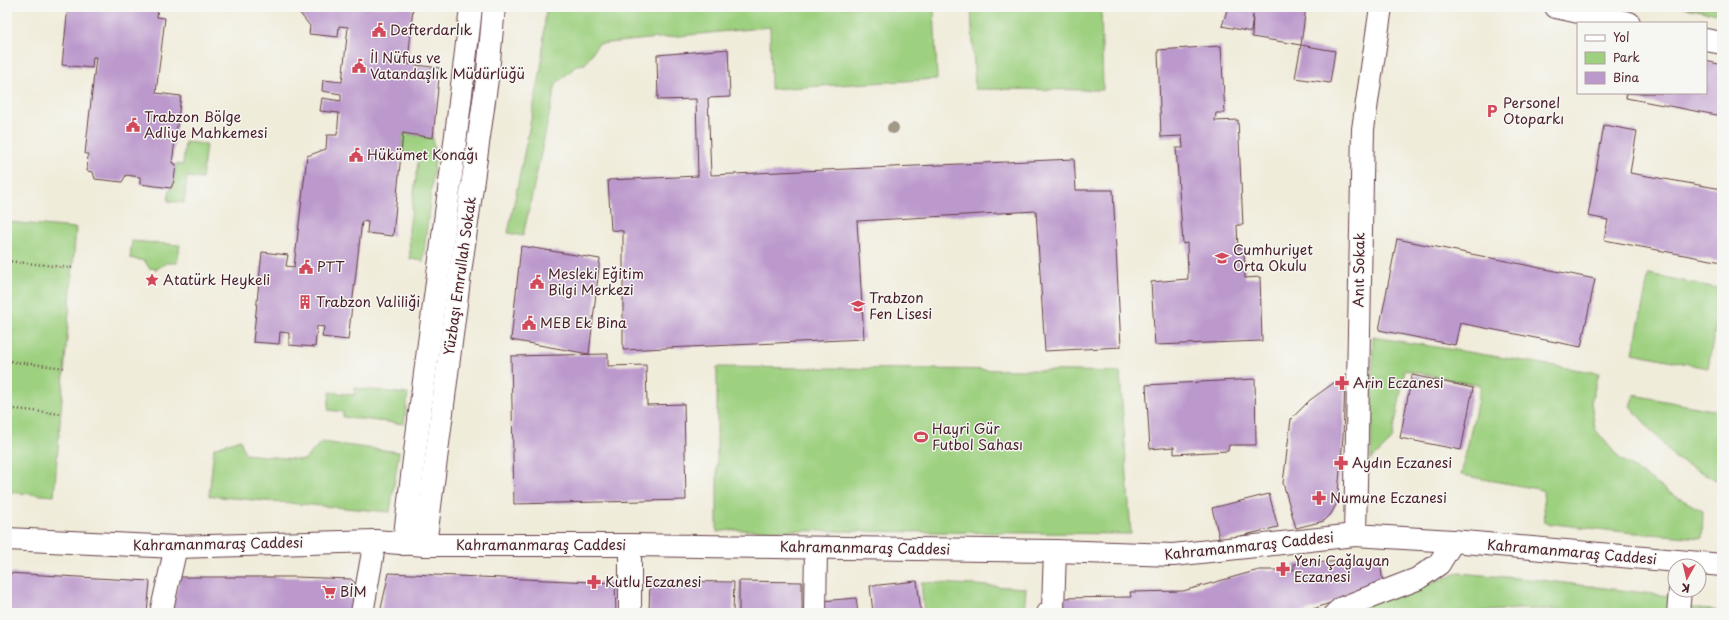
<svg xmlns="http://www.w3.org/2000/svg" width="1729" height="620" font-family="'Playpen Sans',sans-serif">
	<rect width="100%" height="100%" fill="#f6f6f2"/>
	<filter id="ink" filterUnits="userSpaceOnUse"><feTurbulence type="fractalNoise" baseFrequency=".025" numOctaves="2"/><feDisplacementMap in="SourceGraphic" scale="8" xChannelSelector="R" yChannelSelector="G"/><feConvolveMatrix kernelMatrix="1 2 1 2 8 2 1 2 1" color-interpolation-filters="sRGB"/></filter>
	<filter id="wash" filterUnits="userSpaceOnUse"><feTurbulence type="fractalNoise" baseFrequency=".012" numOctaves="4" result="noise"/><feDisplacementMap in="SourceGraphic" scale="16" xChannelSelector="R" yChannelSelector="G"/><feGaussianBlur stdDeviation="0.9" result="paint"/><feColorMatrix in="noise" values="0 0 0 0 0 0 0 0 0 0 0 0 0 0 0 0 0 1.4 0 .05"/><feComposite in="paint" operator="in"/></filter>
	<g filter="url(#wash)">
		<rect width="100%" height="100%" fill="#f0ecda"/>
		<g fill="#9dd07f" stroke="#747855">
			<polygon points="546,7 934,7 937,79 771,89 770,27 598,44 585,64 577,65 556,84 523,236 508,233 541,70"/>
			<polygon points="971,7 1101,7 1103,90 975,89"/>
			<polygon points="1681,7 1722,7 1722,15"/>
			<polygon points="403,133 433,138 435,157 423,261 410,259 409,230 419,155 401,153"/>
			<polygon points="185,142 206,144 202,179 187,177 184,203 168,201 169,193 174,181 176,164 183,165"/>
			<polygon points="7,222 76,228 54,496 7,492"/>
			<polygon points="132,241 180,245 177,263 166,263 157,269 149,268 145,261 130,258"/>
			<polygon points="1649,274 1722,289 1708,368 1633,353"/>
			<polygon points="1373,337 1599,373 1591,402 1595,429 1619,458 1670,493 1703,511 1702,538 1624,532 1545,523 1543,490 1461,475 1481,386 1405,370 1392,440 1371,460"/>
			<polygon points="717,367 1027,370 1120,372 1131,534 732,530 717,532"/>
			<polygon points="355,388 408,394 404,424 343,417 343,412 328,410 330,392 354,395"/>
			<polygon points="1634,395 1722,412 1722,483 1675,458 1630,406"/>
			<polygon points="240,439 245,454 304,460 321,442 399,452 390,512 209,496 214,448"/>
			<polygon points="1459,573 1540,580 1669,596 1673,607 1711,609 1722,613 1588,613 1563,610 1519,609 1460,613 1354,613 1368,604"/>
			<polygon points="921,582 1026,588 1024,613 924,613"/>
		</g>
		<g id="blocks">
			<g fill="#bc99cc">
				<polygon points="68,7 158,7 157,17 165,18 156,93 181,96 172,163 176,164 174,181 171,188 140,184 140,177 126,175 122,182 95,179 93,172 87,171 88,154 85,154 96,57 93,57 92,68 62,65"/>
				<polygon points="295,7 413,7 408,64 440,68 433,138 403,133 393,236 367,233 368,222 362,221 348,340 322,337 324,327 317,326 315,347 289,345 289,333 280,332 279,344 253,342 262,252 288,255 286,266 294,267 307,156 326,149 327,135 337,135 339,113 320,111 322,98 341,101 341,94 322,91 323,80 342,82 348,27 339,26 338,37 309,34 310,26"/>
				<polygon points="1228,7 1306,7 1301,45 1252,37 1253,15 1251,32 1222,26"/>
				<polygon points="1301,45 1335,51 1330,83 1295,78"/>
				<polygon points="1221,46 1225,113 1216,113 1215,121 1238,120 1243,225 1237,225 1238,248 1244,248 1245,278 1260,277 1262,341 1155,345 1151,282 1188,279 1187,243 1183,244 1176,148 1183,148 1182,136 1161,137 1158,50"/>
				<polygon points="728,49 730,97 708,98 711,175 1074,159 1076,190 1113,190 1121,347 1045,351 1036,211 857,221 864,339 623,350 623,231 611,230 608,180 698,176 696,99 658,100 657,55"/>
				<polygon points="1706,61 1722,65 1722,116 1626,98 1627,93 1706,93"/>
				<polygon points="1604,125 1637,131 1630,173 1722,189 1722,262 1604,240 1608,220 1588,216"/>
				<polygon points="1397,239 1595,279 1581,347 1460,323 1455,345 1379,330"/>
				<polygon points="521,246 600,259 589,354 511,340"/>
				<polygon points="608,354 608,366 646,365 647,405 684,404 686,500 514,504 511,356"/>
				<polygon points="1412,375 1473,388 1461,450 1400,438"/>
				<polygon points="1255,379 1256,445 1229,445 1228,451 1174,454 1174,447 1150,449 1146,385"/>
				<polygon points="1335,382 1345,382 1343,437 1337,503 1331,514 1324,521 1296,528 1283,483 1291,419 1310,400"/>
				<polygon points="1269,494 1278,527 1220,541 1212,508"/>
				<polygon points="1380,559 1383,584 1302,613 1058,613 1058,598 1131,597 1130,592 1183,591 1259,570 1294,570 1294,564"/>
				<polygon points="7,573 150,581 147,613 7,613"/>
				<polygon points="389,573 615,583 616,613 380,613"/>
				<polygon points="180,577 295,577 351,579 364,592 359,613 170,613"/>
				<polygon points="650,581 734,582 733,613 649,613"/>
				<polygon points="739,581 802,582 802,613 739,613"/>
				<polygon points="917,581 921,613 873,613 870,586"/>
				<polygon points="856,598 858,613 822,613 821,601"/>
			</g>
		</g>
	</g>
	<g filter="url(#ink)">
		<use href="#blocks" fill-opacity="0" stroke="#633e45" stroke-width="1"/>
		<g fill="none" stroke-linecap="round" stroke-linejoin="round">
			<defs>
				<g id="minor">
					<polyline points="1556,7 1629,23"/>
					<polyline points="1706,40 1722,43"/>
					<polyline points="1355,535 1363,129 1381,7"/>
					<polyline points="7,539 176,547 375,541 425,545 630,545 1055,551 1173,555 1355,535 1453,541 1722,565"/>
					<path d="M 404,544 C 424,365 452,186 471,7"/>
					<polyline points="425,545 459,280 488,72 494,7"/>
					<polyline points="161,613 176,547"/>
					<polyline points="362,613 375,541"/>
					<polyline points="630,613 630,545"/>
					<polyline points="815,613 816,548"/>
					<polyline points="1048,613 1053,609 1055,551"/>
					<polyline points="1336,613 1342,608 1417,579 1439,564 1453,541"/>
					<polyline points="1678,613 1680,590"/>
				</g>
			</defs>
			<use href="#minor" stroke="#633e45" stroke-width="24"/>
			<g stroke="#633e45" stroke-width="2.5" stroke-dasharray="1 3" stroke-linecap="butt">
				<polyline points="7,261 73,268"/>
				<polyline points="7,361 65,368"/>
				<polyline points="7,408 61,414"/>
			</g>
			<use href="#minor" stroke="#fff" stroke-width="22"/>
		</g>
		<circle fill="#a29888" cx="893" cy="128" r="6"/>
	</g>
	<defs>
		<symbol id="civic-bare" viewBox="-9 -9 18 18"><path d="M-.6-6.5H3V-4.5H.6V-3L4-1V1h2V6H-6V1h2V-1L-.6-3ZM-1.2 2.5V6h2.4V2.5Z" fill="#d1495b" stroke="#f6f6f2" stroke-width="2.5" paint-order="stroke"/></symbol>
		<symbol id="parking-bare" viewBox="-9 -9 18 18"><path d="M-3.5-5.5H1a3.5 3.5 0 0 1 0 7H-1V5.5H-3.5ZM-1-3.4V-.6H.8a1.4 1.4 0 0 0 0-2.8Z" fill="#d1495b" stroke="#f6f6f2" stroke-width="2.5" paint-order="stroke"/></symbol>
		<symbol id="school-bare" viewBox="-9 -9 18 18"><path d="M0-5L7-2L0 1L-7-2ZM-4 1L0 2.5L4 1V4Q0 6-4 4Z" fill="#d1495b" stroke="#f6f6f2" stroke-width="2.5" paint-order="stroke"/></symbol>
		<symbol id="sight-bare" viewBox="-9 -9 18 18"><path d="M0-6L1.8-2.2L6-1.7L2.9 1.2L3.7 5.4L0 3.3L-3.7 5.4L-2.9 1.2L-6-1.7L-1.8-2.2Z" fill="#d1495b" stroke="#f6f6f2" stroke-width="2.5" paint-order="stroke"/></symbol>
		<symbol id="building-bare" viewBox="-9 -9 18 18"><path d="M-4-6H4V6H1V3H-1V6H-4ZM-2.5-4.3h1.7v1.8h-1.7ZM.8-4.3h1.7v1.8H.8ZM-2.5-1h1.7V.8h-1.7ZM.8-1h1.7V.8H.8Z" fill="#d1495b" stroke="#f6f6f2" stroke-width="2.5" paint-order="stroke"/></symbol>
		<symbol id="pharmacy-bare" viewBox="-9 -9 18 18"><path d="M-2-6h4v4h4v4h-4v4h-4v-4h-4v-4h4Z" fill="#d1495b" stroke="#f6f6f2" stroke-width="2.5" paint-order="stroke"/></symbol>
		<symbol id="stadium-bare" viewBox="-9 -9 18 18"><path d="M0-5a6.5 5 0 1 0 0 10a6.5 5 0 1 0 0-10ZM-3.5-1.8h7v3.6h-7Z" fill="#d1495b" stroke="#f6f6f2" stroke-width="2.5" paint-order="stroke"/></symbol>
		<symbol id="supermarket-bare" viewBox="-9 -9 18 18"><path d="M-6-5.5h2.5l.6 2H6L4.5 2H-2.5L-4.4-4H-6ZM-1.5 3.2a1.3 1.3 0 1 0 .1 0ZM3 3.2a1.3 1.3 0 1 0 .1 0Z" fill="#d1495b" stroke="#f6f6f2" stroke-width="2.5" paint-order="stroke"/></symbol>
	</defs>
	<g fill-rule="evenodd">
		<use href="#civic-bare" x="369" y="20" width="20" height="20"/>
		<use href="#civic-bare" x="349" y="56" width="20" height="20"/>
		<use href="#parking-bare" x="1482" y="101" width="20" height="20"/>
		<use href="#civic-bare" x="123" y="115" width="20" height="20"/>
		<use href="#civic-bare" x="346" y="145" width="20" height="20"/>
		<use href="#school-bare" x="1212" y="248" width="20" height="20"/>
		<use href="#civic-bare" x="296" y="257" width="20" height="20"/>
		<use href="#sight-bare" x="142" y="270" width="20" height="20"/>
		<use href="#civic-bare" x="527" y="272" width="20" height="20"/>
		<use href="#building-bare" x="295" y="292" width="20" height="20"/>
		<use href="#school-bare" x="848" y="296" width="20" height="20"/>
		<use href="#civic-bare" x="519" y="313" width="20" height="20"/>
		<use href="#pharmacy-bare" x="1332" y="373" width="20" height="20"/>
		<use href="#stadium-bare" x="911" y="427" width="20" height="20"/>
		<use href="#pharmacy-bare" x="1331" y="453" width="20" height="20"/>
		<use href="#pharmacy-bare" x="1309" y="488" width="20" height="20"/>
		<use href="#pharmacy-bare" x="1273" y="559" width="20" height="20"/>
		<use href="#pharmacy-bare" x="584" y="572" width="20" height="20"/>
		<use href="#supermarket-bare" x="319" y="582" width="20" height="20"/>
	</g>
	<g text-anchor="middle" stroke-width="3" stroke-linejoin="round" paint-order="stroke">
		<g font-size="14" fill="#4a1f2b" stroke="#f6f6f2" text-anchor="start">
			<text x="390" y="35">Defterdarlık</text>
			<text x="370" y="63">İl Nüfus ve<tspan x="370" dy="16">Vatandaşlık Müdürlüğü</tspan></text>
			<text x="1503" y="108">Personel<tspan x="1503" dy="16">Otoparkı</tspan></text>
			<text x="144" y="122">Trabzon Bölge<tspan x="144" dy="16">Adliye Mahkemesi</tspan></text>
			<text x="367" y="160">Hükümet Konağı</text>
			<text x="1233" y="255">Cumhuriyet<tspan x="1233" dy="16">Orta Okulu</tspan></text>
			<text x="317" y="272">PTT</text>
			<text x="548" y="279">Mesleki Eğitim<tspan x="548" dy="16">Bilgi Merkezi</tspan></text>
			<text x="163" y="285">Atatürk Heykeli</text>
			<text x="869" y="303">Trabzon<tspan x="869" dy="16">Fen Lisesi</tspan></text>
			<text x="316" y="307">Trabzon Valiliği</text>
			<text x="540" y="328">MEB Ek Bina</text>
			<text x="1353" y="388">Arin Eczanesi</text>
			<text x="932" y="434">Hayri Gür<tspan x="932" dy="16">Futbol Sahası</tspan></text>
			<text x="1352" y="468">Aydın Eczanesi</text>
			<text x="1330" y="503">Numune Eczanesi</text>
			<text x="1294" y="566">Yeni Çağlayan<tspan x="1294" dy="16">Eczanesi</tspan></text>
			<text x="605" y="587">Kutlu Eczanesi</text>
			<text x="340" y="597">BİM</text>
		</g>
		<g font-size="14" fill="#4a1f2b" stroke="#f6f6f2">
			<text transform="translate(1359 270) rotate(-89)" y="5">Anıt Sokak</text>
			<text transform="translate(460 276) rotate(-82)" y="5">Yüzbaşı Emrullah Sokak</text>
			<text transform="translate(218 544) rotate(-1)" y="5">Kahramanmaraş Caddesi</text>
			<text x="541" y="550">Kahramanmaraş Caddesi</text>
			<text transform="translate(1249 546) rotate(-6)" y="5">Kahramanmaraş Caddesi</text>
			<text transform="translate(865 548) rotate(1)" y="5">Kahramanmaraş Caddesi</text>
			<text transform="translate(1572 552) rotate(5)" y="5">Kahramanmaraş Caddesi</text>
		</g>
	</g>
	<rect width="1729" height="620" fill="none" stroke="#f6f6f2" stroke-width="24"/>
	<rect x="1577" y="22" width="130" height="72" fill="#f6f6f2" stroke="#b1a0a2"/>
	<rect x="1585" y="35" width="20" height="6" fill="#ffffff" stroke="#b1a0a2"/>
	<text x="1613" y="42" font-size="12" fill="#4a1f2b">Yol</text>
	<rect x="1585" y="52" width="20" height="12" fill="#9dd07f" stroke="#b1a0a2"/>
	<text x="1613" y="62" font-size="12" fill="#4a1f2b">Park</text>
	<rect x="1585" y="72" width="20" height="12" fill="#bc99cc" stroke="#b1a0a2"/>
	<text x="1613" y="82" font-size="12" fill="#4a1f2b">Bina</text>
	<g transform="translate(1687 578) rotate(188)"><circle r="19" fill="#f6f6f2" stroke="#b1a0a2"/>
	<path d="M0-3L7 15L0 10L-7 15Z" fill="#d1495b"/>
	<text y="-6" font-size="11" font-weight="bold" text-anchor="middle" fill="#4a1f2b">K</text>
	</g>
</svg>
